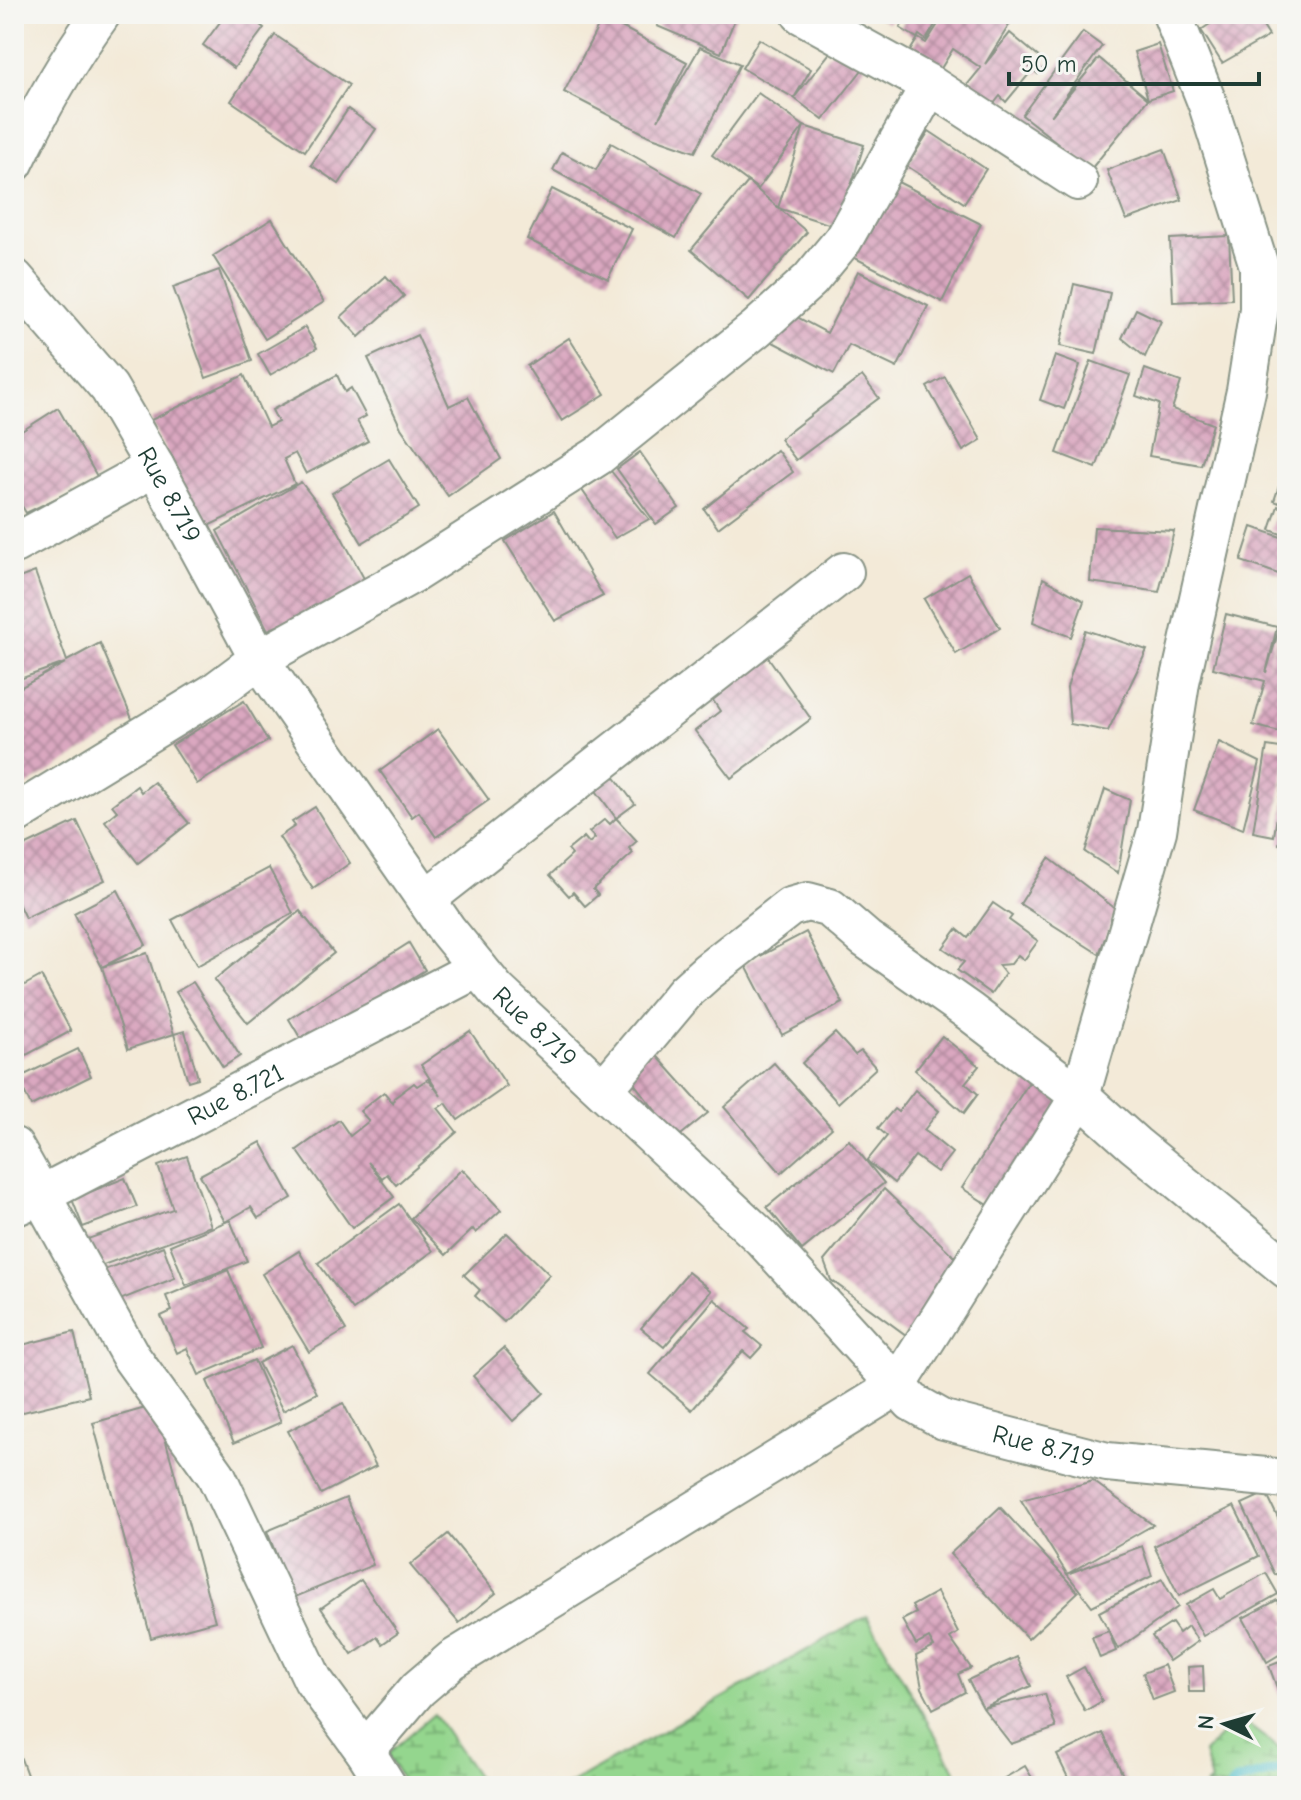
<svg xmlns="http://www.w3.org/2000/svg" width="1301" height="1800" font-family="'Comic Neue',sans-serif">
	<defs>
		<pattern id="wetland-marsh" width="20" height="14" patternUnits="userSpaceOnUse" patternTransform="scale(2)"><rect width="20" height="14" fill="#94d68e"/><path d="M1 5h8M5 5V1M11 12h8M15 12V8" fill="none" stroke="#78af75"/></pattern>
		<pattern id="building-cross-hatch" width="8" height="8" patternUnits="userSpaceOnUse" patternTransform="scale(2)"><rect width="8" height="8" fill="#daa7c0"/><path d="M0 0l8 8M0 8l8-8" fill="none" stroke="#b0899d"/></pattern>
	</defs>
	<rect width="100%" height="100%" fill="#f6f6f2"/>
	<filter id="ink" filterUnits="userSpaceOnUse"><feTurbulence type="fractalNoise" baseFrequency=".0125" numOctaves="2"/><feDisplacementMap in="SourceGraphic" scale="16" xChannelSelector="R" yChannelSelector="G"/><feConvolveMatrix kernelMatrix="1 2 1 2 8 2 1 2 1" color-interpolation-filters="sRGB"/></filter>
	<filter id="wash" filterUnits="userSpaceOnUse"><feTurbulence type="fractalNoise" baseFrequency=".006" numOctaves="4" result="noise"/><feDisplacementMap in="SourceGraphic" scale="32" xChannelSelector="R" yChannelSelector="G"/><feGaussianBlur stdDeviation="1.8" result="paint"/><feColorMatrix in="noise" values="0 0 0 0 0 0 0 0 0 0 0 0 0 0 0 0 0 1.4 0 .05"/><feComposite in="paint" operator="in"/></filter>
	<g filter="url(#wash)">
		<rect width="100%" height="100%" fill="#f3ead8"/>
		<g fill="url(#wetland-marsh)" stroke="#5a8a61" stroke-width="2">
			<polygon points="867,1616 964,1786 566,1786"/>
			<polygon points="434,1714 484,1786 405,1786 387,1754"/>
			<polygon points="1239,1718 1281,1750 1287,1749 1287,1786 1206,1786 1211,1782 1204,1753"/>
		</g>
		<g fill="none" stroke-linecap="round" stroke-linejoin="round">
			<polyline stroke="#51bfc9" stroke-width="10" points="1232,1786 1237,1781 1287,1768"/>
		</g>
		<g id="blocks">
			<g fill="url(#building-cross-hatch)">
				<polygon points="226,14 246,14 264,28 234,68 203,45"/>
				<polygon points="662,14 737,14 721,53 657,26"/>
				<polygon points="874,14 894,14 889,23"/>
				<polygon points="909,14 933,14 939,18 926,40 919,35 917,38 900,28"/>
				<polygon points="935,14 1016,14 985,64 1010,33 1047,64 1038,74 1028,65 1025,69 1030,73 1006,102 1000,96 992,106 967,85 981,68 953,49 940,70 910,51 918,38 926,43 942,18"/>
				<polygon points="1201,14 1222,14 1206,23"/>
				<polygon points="1225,14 1255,14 1269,36 1222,63 1201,30"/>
				<polygon points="603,17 687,62 658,120 700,47 740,64 695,152 649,136 564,92"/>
				<polygon points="1083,32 1102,46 1051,116 1099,58 1148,99 1134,52 1158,44 1173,91 1148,99 1091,169 1022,115"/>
				<polygon points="275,35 349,85 305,151 231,101"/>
				<polygon points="759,39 811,69 794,98 837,44 865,66 823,120 794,98 742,68"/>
				<polygon points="758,93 804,126 864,145 838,227 778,208 804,126 758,189 712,155"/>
				<polygon points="348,109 376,129 339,184 311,165"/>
				<polygon points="929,131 986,169 964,203 907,166"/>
				<polygon points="611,143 701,194 676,238 553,170 562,152 596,170"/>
				<polygon points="1164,149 1182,200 1126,220 1107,170"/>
				<polygon points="892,179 981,224 942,302 853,257"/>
				<polygon points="748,182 807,232 749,300 691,250"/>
				<polygon points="552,189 632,229 608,279 527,239"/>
				<polygon points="272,219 324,302 265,339 213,256"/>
				<polygon points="1229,236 1232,299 1173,302 1170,239"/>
				<polygon points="219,270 252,361 206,378 173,287"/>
				<polygon points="858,271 928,306 897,368 849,345 834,374 769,340 784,310 827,333"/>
				<polygon points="386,276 404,296 359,337 341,317"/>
				<polygon points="1074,284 1110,293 1096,354 1060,346"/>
				<polygon points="1136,309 1161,321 1145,357 1122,338"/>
				<polygon points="305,327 317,348 270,375 258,354"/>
				<polygon points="417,335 449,406 468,397 501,459 448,496 401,428 368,358"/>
				<polygon points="569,338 605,394 562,421 527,366"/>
				<polygon points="1055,356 1080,365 1064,409 1040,400"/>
				<polygon points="1091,361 1130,375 1096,468 1057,453"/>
				<polygon points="1145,369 1181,382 1172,409 1213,424 1201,465 1149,456 1159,404 1136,396"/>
				<polygon points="244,375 268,427 278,422 272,410 337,375 345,392 351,388 366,416 357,421 368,441 306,474 295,453 284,459 295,484 202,529 151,420"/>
				<polygon points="862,376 879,398 796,460 780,439"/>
				<polygon points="945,377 981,440 963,451 927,387"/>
				<polygon points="58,408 98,478 26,513 14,492 14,436"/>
				<polygon points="777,450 793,472 718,528 704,509"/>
				<polygon points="640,452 679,508 656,524 617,469"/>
				<polygon points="389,459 419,508 362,543 332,493"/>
				<polygon points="1287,462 1287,506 1274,501"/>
				<polygon points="611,471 649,519 615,538 582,490"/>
				<polygon points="301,482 339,532 368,586 268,630 217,531"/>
				<polygon points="1278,506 1287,509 1287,536 1270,530"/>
				<polygon points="554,511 603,596 555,621 505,541"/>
				<polygon points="1094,527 1174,531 1159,592 1090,582"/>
				<polygon points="1252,527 1287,539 1287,577 1241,561"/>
				<polygon points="35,572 67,661 100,643 133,721 14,793 14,691 65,663 14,681 14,580"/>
				<polygon points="968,573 1000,628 956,654 924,599"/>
				<polygon points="1043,578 1084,601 1071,637 1033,622"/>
				<polygon points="1226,614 1277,627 1266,673 1278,633 1287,635 1287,734 1253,725 1265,681 1213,668"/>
				<polygon points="1085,630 1147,650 1108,731 1070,724 1067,687"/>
				<polygon points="759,644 811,719 731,778 695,731 720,711 701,682"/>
				<polygon points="244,701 268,741 197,784 172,745"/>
				<polygon points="438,729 489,800 436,837 419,812 412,817 380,771"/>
				<polygon points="1219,742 1260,762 1243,829 1194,810"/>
				<polygon points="1267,746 1287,749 1274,836 1253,832"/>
				<polygon points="607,767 635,804 616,818 589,781"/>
				<polygon points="154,782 189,823 138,863 105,821 117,811 112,805 137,786 141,792"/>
				<polygon points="1105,789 1130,800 1118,873 1085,852"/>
				<polygon points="1285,802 1287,802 1287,846 1279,844"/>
				<polygon points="315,807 350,863 313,889 279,837 295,826 292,822"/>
				<polygon points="616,818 637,841 629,848 633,853 593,889 598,895 585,906 573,892 569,896 550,875 572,855 568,850 584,837 589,843 595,838 589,832 605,819 610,824"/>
				<polygon points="77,821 105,880 25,918 14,895 14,851"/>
				<polygon points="1049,858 1116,909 1099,954 1020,904"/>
				<polygon points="269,868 293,913 197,966 172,920"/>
				<polygon points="118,890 146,945 102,967 147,953 174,1034 128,1049 102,967 74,913"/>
				<polygon points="993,903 1012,916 1009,920 1038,941 1024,960 1018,955 1011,964 998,965 1005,974 991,994 957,970 964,962 943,948 957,929 968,938"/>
				<polygon points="300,911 334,953 248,1023 214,980"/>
				<polygon points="806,932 843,1003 782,1035 745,964"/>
				<polygon points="409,943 425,970 304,1044 289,1019"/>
				<polygon points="41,976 71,1031 21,1058 14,1045 14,991"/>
				<polygon points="193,982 240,1056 223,1067 176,992"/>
				<polygon points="185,1031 198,1078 188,1081 174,1034"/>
				<polygon points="470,1031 507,1086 458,1120 446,1103 438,1108 457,1132 396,1185 387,1174 382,1178 368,1162 394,1197 352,1228 297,1150 339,1120 350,1136 369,1121 360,1111 384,1092 393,1103 394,1098 414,1083 417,1086 428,1079 441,1096 421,1065"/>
				<polygon points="835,1033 855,1055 861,1051 876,1068 838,1103 802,1063"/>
				<polygon points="942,1036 979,1066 965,1083 978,1094 964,1113 915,1070"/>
				<polygon points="78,1049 91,1076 31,1106 18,1078"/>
				<polygon points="651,1049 708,1113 677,1138 626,1073"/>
				<polygon points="774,1063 832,1128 781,1173 724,1107"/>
				<polygon points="1031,1079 1068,1103 999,1212 962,1188"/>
				<polygon points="915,1090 939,1111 924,1130 952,1153 937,1172 915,1156 894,1183 867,1161 887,1136 878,1128 894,1109 898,1112"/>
				<polygon points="849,1140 884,1183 802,1250 767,1207"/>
				<polygon points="261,1142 292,1198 258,1218 251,1207 225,1222 200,1175"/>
				<polygon points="187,1156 211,1226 92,1269 82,1241 173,1209 158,1166"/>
				<polygon points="462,1169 501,1210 476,1233 473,1229 446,1255 411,1218"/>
				<polygon points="125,1178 137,1207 83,1227 72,1199"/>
				<polygon points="884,1189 961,1263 906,1335 831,1280 824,1261"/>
				<polygon points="399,1204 433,1251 353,1310 318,1263"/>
				<polygon points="230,1220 247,1261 186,1285 170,1245"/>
				<polygon points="507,1233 550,1275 504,1322 475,1296 480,1290 464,1275"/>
				<polygon points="163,1246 175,1278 105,1306 92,1275"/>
				<polygon points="299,1251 346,1330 309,1352 262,1274"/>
				<polygon points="228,1270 261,1348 199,1375 187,1348 177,1353 161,1316 172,1311 166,1296"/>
				<polygon points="688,1272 711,1291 664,1347 641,1328"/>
				<polygon points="714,1299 749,1329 745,1332 762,1346 751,1358 743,1351 692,1410 650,1374"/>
				<polygon points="74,1332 89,1396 15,1414 14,1347"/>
				<polygon points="292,1345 317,1393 283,1411 258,1363"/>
				<polygon points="504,1348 544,1393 513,1421 473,1376"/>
				<polygon points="254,1360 281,1422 234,1443 207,1381"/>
				<polygon points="343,1403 376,1466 321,1494 288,1431"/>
				<polygon points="156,1405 215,1621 151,1638 93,1423"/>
				<polygon points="1093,1481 1153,1525 1067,1574 1021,1500"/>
				<polygon points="1266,1493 1287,1537 1287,1569 1275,1575 1242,1504"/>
				<polygon points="346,1498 373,1565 293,1598 267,1531"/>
				<polygon points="1234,1506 1259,1556 1179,1596 1154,1546"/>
				<polygon points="1000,1507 1078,1592 1028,1639 950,1554"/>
				<polygon points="448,1534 496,1593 459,1623 410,1565"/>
				<polygon points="1142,1546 1152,1576 1092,1606 1067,1574"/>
				<polygon points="1266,1573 1278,1594 1203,1636 1186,1605 1214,1589 1220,1599"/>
				<polygon points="1162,1579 1178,1607 1118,1649 1109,1632 1116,1651 1100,1658 1092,1637 1109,1631 1099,1612"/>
				<polygon points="361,1580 398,1633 382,1644 377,1637 352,1654 321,1608"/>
				<polygon points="937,1592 958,1633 950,1638 971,1668 958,1674 965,1692 933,1709 922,1688 916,1656 934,1647 929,1638 916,1645 902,1620 916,1613 912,1606"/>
				<polygon points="1277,1600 1287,1618 1287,1624 1284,1626 1287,1631 1287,1650 1267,1662 1243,1618"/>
				<polygon points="1172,1623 1179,1633 1188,1626 1198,1641 1169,1661 1152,1636"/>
				<polygon points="1017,1657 1031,1686 983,1708 1045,1694 1056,1728 1011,1744 983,1708 968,1680"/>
				<polygon points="1287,1659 1287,1715 1269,1666"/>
				<polygon points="1164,1665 1174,1692 1153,1700 1143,1673"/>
				<polygon points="1203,1666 1204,1692 1189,1692 1188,1667"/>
				<polygon points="1084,1667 1102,1701 1085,1711 1066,1677"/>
				<polygon points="1103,1733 1128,1786 1072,1786 1057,1755"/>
				<polygon points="20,1756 31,1786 14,1786 14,1758"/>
				<polygon points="1025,1766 1037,1786 991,1786"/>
			</g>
		</g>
	</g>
	<g filter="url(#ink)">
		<use href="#blocks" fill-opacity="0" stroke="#899486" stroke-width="2"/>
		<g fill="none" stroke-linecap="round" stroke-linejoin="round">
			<defs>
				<g id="minor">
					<polyline points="801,14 930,85 1078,181"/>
					<path d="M 14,163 C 39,110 67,61 101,14"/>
					<path id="s1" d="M 14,278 L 109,388 L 155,467 L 259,659 L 447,930 L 496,990 L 762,1238 L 912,1402 L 944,1420 L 1107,1462 L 1287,1479"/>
					<polyline points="14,544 155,467"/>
					<polyline points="14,815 212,694 259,659 414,573 598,456 757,328 810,280 843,240 930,85"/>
					<polyline points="426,899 844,572"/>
					<polyline points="604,1089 686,991 707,972 790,907 808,902 830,908 866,939 970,1012 1080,1096 1135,1145 1287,1269"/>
					<path id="s2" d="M 14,1147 L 41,1195 L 478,968"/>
					<polyline points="14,1207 41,1195 131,1357 216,1475 313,1680 365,1751 387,1786"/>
					<polyline points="365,1751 418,1689 452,1660 896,1387 1080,1096 1157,831 1180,682 1246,391 1259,309 1259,266 1208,105 1172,14"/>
				</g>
			</defs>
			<use href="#minor" stroke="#899486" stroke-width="42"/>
			<use href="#minor" stroke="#fff" stroke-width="38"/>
		</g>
	</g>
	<g text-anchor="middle" stroke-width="6" stroke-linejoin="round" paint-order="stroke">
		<g font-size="26" fill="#1f3d34" stroke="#f6f6f2">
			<text dy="9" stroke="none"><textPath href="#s1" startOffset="268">Rue 8.719</textPath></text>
			<text dy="9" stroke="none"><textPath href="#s1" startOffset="916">Rue 8.719</textPath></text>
			<text dy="9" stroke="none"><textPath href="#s2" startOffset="274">Rue 8.721</textPath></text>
			<text dy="9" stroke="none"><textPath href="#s1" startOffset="1588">Rue 8.719</textPath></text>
		</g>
	</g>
	<rect width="1301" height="1800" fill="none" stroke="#f6f6f2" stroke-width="48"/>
	<g transform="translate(1225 1724) rotate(275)" stroke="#f6f6f2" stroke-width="6" paint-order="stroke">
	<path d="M0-6L14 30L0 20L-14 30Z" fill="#1f3d34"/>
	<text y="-12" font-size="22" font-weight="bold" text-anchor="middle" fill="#1f3d34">N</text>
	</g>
	<path d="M1009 72v12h250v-12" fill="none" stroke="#1f3d34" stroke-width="4"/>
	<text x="1021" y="72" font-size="24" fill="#1f3d34" stroke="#f6f6f2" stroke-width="6" paint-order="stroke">50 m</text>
</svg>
